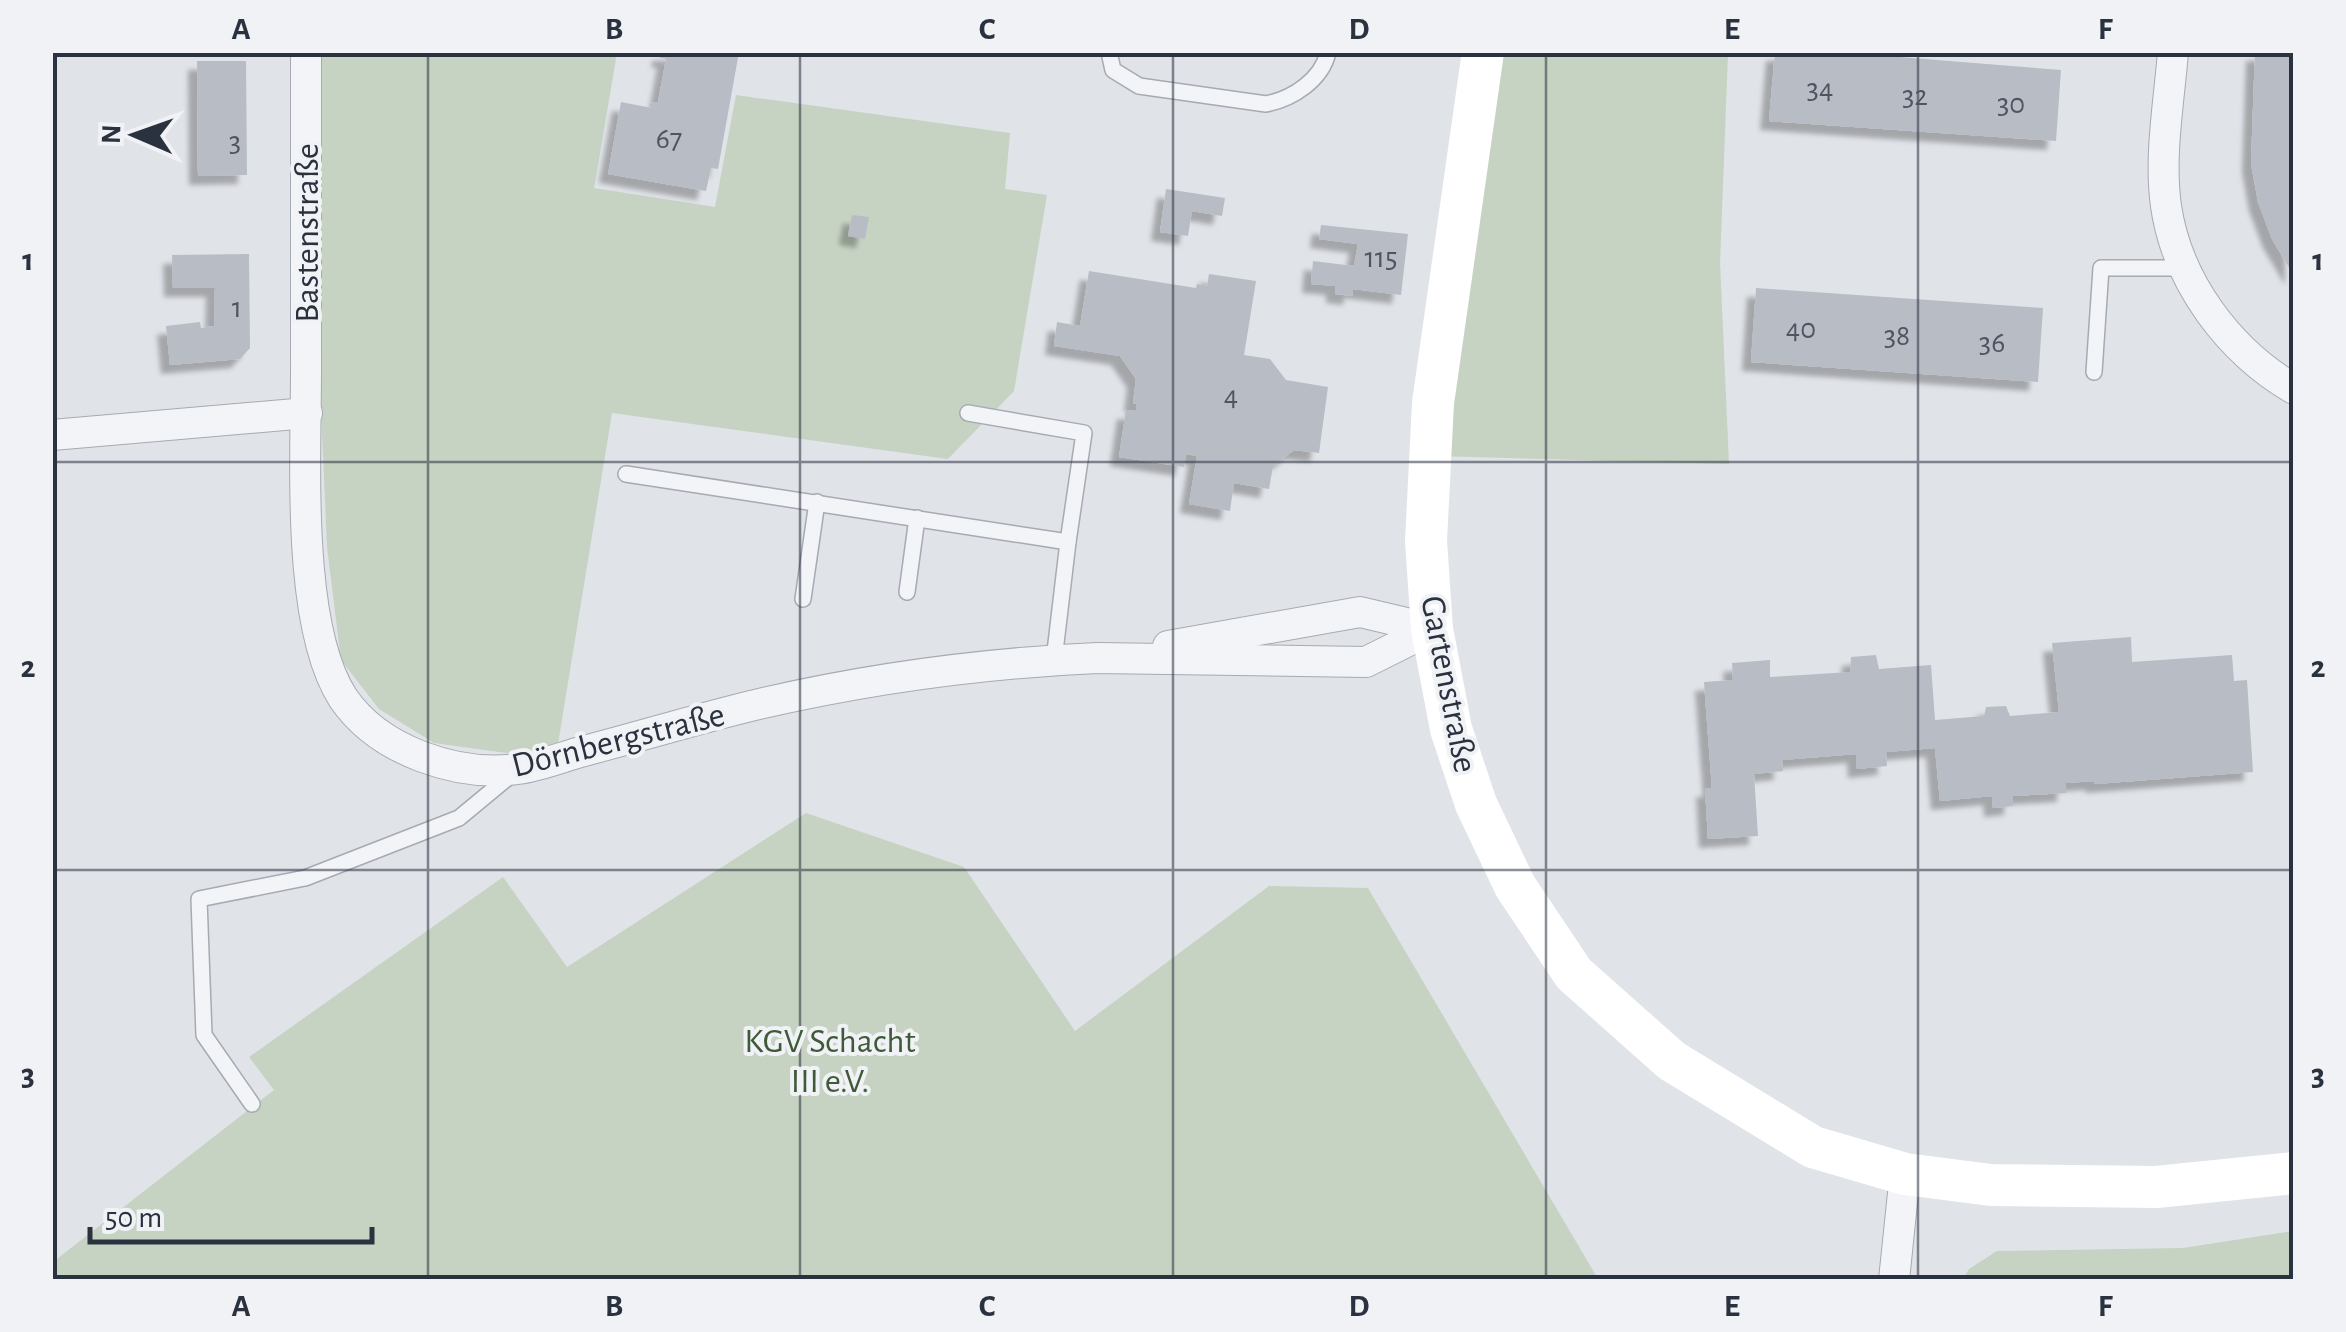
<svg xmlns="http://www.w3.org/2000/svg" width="2346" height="1332" font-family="'Alegreya Sans',sans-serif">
	<defs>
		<filter id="shadow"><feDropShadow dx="-9" dy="9" stdDeviation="2.5" flood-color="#0004"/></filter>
	</defs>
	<rect width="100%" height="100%" fill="#e0e3e8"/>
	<g fill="#c6d2c2">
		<polygon points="314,53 617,53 594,188 715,207 736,95 1010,133 1005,189 1047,195 1014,391 948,459 612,413 558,744 520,755 434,743 379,709 341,660 327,547 322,432"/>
		<polygon points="1488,53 1728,53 1720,263 1729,464 1435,456"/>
		<polygon points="806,813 964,867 1075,1031 1269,886 1368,888 1598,1279 53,1279 53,1262 274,1090 249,1057 503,877 567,967"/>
		<polygon points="2293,1231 2293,1279 1963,1279 1969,1269 1997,1251 2183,1248"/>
	</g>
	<g fill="#b8bdc5" filter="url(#shadow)">
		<polygon points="661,52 739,52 718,169 711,168 706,191 608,174 621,102 652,108 653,102 658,102 666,59 660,58"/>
		<polygon points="1775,52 1838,52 2061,70 2056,141 1769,121"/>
		<polygon points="2255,52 2294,52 2294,276 2272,239 2258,202 2251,163"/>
		<polygon points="197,61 246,61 247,175 198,176"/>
		<polygon points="1166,189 1225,198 1222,216 1192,211 1188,236 1160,232"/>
		<polygon points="852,215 869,217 865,239 848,236"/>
		<polygon points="1321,225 1408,234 1401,295 1353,289 1352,296 1335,294 1335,286 1311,284 1313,261 1354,266 1358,244 1319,239"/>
		<polygon points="249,254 250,348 240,359 170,365 166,326 200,322 201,328 214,326 215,288 173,288 172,255"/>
		<polygon points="1089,271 1196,288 1197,284 1207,286 1209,274 1256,281 1244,355 1270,359 1286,380 1328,387 1319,453 1294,450 1273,466 1269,489 1234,483 1230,511 1189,504 1197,456 1186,454 1184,467 1119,457 1126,410 1136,411 1137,404 1133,403 1136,379 1120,356 1054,346 1057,322 1080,326"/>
		<polygon points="1756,288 2043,308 2038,382 1751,362"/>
		<polygon points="2131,637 2132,662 2232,655 2234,681 2247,680 2253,772 2095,784 2094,781 2066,783 2066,793 2013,796 2013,806 1993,808 1992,796 1940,801 1935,748 1886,752 1887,766 1857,769 1856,754 1782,760 1783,771 1754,774 1758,836 1708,839 1705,788 1712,788 1704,682 1733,680 1732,663 1770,660 1770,677 1850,672 1851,657 1876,655 1879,669 1931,665 1935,720 1984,716 1986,707 2006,706 2010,716 2059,712 2052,643"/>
	</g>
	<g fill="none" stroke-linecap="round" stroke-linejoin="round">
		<defs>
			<g id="lane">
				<path d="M 1109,52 L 1113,70 L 1139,86 L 1266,104 C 1292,99 1322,80 1328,52"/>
				<polyline points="2094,372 2101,268 2185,268"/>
				<polyline points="968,413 1084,433 1068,542"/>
				<polyline points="626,474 1068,542 1054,660"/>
				<polyline points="907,592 917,518"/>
				<polyline points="803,599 817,502"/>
				<polyline points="252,1104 204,1035 199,899 305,878 459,818 511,775"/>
			</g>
			<g id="street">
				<path d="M 306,52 C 306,153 306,254 306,355 C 307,447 294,622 343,698 C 379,751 457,777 518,769 C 540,766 562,757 584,751 C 642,736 700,718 759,704 C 867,679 986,663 1097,658 L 1366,662 L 1432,629"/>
				<path d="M 2173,52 C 2169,102 2159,156 2166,206 C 2177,282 2229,351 2294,389"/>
				<polyline points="52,435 307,413"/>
				<polyline points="1168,646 1360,612 1432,629"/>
				<polyline points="1894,1280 1905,1174"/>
			</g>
		</defs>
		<use href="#lane" stroke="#a6aab2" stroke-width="18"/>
		<use href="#street" stroke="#a6aab2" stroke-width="32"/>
		<use href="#lane" stroke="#f3f4f7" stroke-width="15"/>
		<use href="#street" stroke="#f3f4f7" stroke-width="30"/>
		<polyline stroke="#fff" stroke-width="42" points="1483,52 1433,403 1426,541 1432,629 1451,729 1476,804 1515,886 1574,974 1672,1061 1813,1147 1905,1174 1991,1185 2156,1187 2294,1173"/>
	</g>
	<path fill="none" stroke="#2a323f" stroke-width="2.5" stroke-opacity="0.55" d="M 428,52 L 428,1280M 800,52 L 800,1280M 1173,52 L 1173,1280M 1546,52 L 1546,1280M 1918,52 L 1918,1280M 52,462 L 2294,462M 52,870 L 2294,870"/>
	<g text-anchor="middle" stroke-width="8" stroke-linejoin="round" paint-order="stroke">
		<g font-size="30" fill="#4e5560">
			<text x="1820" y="98">34</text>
			<text x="1915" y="105">32</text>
			<text x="2011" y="113">30</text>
			<text x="669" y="148">67</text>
			<text x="235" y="151">3</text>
			<text x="1381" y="267">115</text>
			<text x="237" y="317">1</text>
			<text x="1801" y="338">40</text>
			<text x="1897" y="345">38</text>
			<text x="1992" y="352">36</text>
			<text x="1231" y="405">4</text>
		</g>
		<g font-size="35" fill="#2a323f" stroke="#f0f2f6">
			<text transform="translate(306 233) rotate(-90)" y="12">Bastenstraße</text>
			<text transform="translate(1450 684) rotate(79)" y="12">Gartenstraße</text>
			<text transform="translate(618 739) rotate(-14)" y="12">Dörnbergstraße</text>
		</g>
		<g font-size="35" fill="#3e5a38" stroke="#f0f2f6">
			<text x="830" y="1052">KGV Schacht<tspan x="830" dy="40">III e.V.</tspan></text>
		</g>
	</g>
	<rect width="2346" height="1332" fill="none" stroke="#f0f2f6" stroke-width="110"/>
	<g transform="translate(135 135) rotate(272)" stroke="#f0f2f6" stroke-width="8" paint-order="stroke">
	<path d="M0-8L18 38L0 25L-18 38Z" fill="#2a323f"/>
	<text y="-15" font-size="28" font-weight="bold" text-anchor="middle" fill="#2a323f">N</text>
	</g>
	<path d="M90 1227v15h282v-15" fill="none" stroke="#2a323f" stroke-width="5"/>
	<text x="105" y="1227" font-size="30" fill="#2a323f" stroke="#f0f2f6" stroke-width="8" paint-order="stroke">50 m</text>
	<rect x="55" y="55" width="2236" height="1222" fill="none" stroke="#2a323f" stroke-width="4"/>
	<g font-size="32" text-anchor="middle" font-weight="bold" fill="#2a323f">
		<text x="241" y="39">A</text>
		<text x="614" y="39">B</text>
		<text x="987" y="39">C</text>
		<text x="1359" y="39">D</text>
		<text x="1732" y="39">E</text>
		<text x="2105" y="39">F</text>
		<text x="28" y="270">1</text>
		<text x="2318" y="270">1</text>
		<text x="28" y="677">2</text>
		<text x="2318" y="677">2</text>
		<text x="28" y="1085">3</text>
		<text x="2318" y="1085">3</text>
		<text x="241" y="1316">A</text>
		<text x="614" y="1316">B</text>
		<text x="987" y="1316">C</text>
		<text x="1359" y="1316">D</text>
		<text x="1732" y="1316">E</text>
		<text x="2105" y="1316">F</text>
	</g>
</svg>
